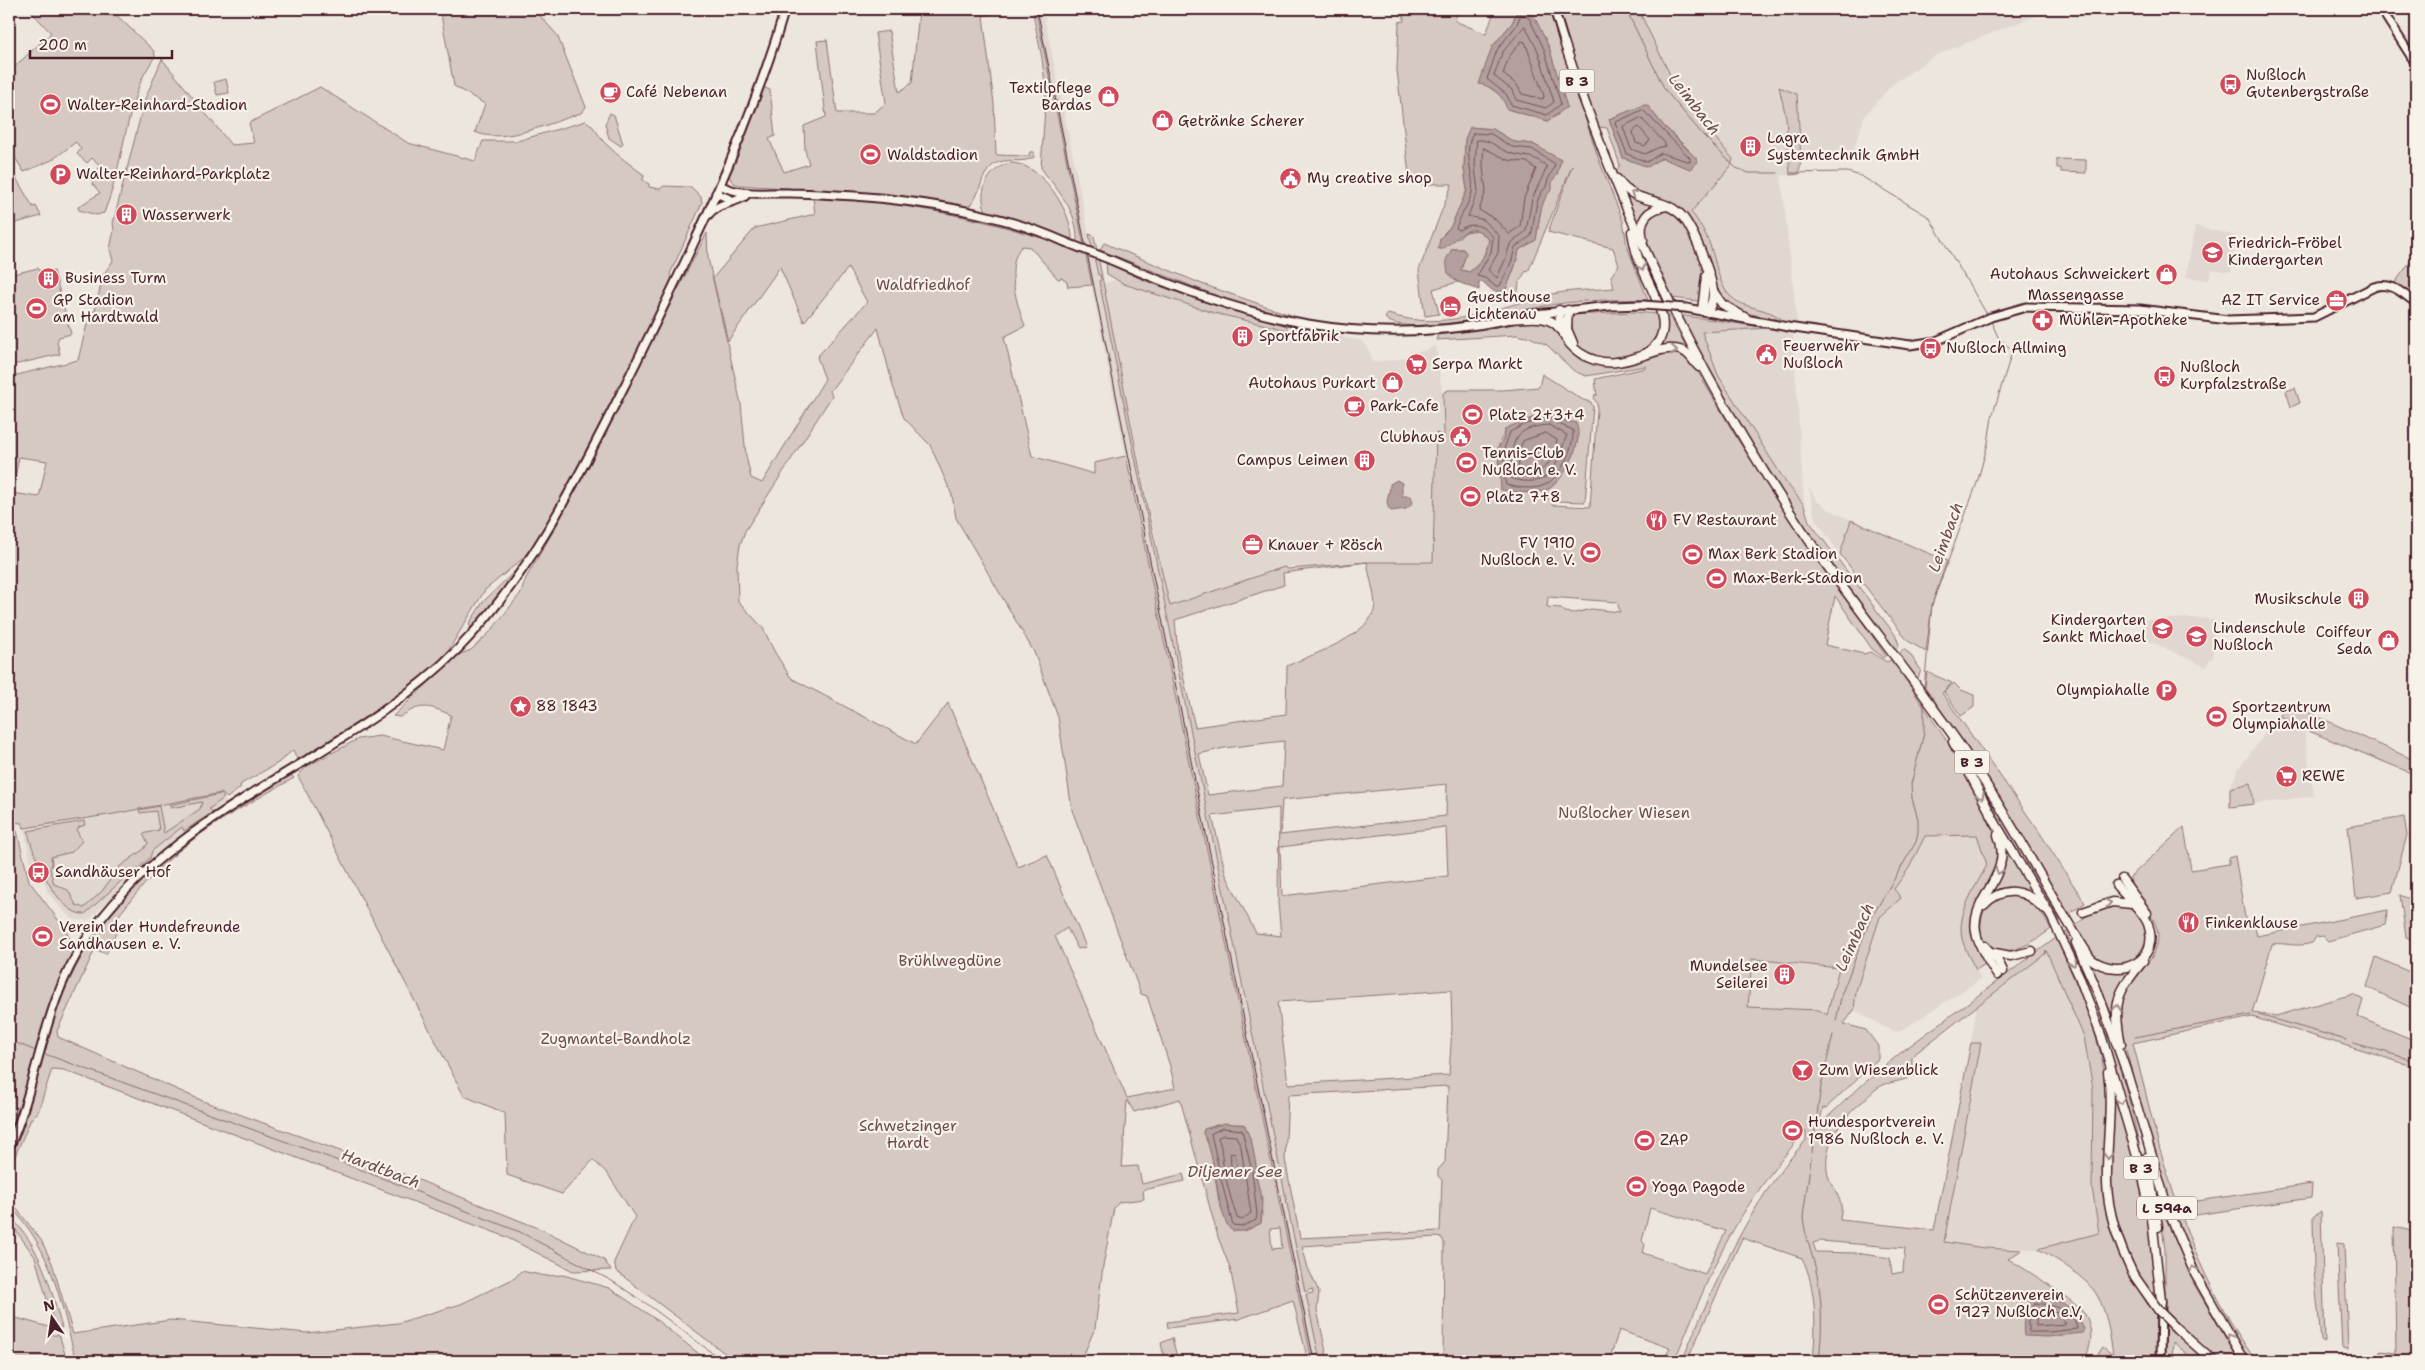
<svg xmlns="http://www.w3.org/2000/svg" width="2425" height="1370" font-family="'Shantell Sans',sans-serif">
	<rect width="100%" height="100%" fill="#ece6dd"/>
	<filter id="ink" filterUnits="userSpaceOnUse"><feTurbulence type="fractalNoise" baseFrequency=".02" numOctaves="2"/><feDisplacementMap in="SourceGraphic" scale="10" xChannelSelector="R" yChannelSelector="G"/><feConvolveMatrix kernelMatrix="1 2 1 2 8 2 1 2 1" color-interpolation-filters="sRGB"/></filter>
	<g filter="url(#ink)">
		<g fill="#e0d7d0">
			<polygon points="1638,9 2053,9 1936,55 1893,84 1865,115 1851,157 1801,152 1797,95 1779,88 1786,117 1790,175 1781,175 1797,323 1784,321 1777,315 1748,306 1731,296 1722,283 1710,244 1700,224 1690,212 1731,166 1733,159 1681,97"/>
			<polygon points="1043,11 1097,274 1100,274 1101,280 1099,281 1137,470 1305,1292 1297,1292 1152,585 1036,13"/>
			<polygon points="2195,226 2235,236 2231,272 2212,269 2209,280 2186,277"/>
			<polygon points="1115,280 1228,317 1287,330 1297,332 1298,328 1362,341 1370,352 1372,362 1397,360 1436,346 1443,401 1442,435 1436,434 1433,562 1367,562 1284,567 1170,606 1104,295 1104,284"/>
			<polygon points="1769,328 1793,333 1804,505 1785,481 1718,375 1702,332"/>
			<polygon points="1809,487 1816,500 1828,509 1851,520 1840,554 1815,519"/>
			<polygon points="2187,618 2214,619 2213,659 2210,658 2206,667 2145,639 2145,620"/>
			<polygon points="2279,716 2304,729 2314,796 2254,804 2251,783 2230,788 2238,769"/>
			<polygon points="220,793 227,804 158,854 87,921 72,919 62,909 48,893 44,881 30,860 24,828"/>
			<polygon points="1977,834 1987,865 1966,906 1963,944 1981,979 1899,1032 1890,1030 1854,1010 1856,991 1880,917 1900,898 1894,889 1909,868 1925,836"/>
			<polygon points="2045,949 2084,1037 2093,1089 2092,1187 2099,1234 2038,1249 1984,1248 1944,1242 1981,1043 1971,1043 1977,1006 2045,954"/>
			<polygon points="1752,959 1840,968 1827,1016 1747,1007"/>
			<polygon points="1306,1294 1320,1361 1312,1361 1298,1296"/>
		</g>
		<g fill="#d5c9c2" stroke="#907476" fill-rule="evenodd">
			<path d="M 29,9 L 110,9 L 154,51 L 155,56 C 150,65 144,73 140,83 C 124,125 121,171 104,213 L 97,215 L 79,210 L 78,207 L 100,193 L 92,183 L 100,165 L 92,158 L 87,163 L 77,154 L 81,149 L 76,142 L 52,160 L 24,172 L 9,148 L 9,77 L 12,74 L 10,71 L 51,33 Z"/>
			<path d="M 440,9 L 534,9 L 557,35 L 586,107 L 581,113 C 553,122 503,145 475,132 L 485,104 L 454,86 Z"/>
			<path d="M 936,9 L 1012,9 L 983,16 L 994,104 L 996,155 L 1029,156 L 1030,152 L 1034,152 L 1034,157 C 1022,165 1006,156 993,165 C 978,177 982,197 967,208 L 890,195 L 739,185 L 732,182 L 729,175 L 763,87 L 770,90 L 775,136 L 769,139 L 784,172 L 809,164 L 805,150 L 804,126 L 826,117 L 817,41 L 827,40 L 837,113 L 874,113 L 886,103 L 875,33 L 889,31 L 899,92 L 912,83 L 919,11 Z"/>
			<path d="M 1403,9 L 1458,9 L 1455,21 L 1486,34 L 1495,9 L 1549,9 L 1599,160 L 1623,221 L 1627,246 L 1648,300 C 1618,299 1587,300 1557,304 C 1526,308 1405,340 1385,318 L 1388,314 C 1446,333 1496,307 1552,294 C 1572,290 1593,290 1614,288 L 1611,276 L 1619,265 L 1613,248 L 1548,232 L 1572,166 L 1528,272 L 1526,271 L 1519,282 L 1517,299 L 1514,300 L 1505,292 C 1510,278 1517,264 1519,250 L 1536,240 L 1542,202 L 1561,161 L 1533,144 L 1514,142 L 1493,129 L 1471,127 L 1465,139 L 1464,169 L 1467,190 L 1451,226 L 1443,234 L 1457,239 L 1466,232 L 1478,230 L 1489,240 L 1483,258 L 1470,272 L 1461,270 L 1466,253 L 1463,249 L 1452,249 L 1451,278 L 1458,282 L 1433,289 L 1439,314 L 1425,316 L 1419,270 L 1452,184 L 1410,184 L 1397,70 L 1399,22 L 1404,21 ZM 1518,9 L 1549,47 L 1555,70 L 1558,115 L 1547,121 L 1507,109 L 1504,98 L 1486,85 L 1492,47 L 1512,23 Z"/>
			<path d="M 1557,9 L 1638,9 L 1681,97 L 1733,159 L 1731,166 L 1691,212 C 1699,222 1706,233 1710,245 C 1716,261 1718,283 1730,296 C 1745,310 1768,307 1783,320 C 1767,317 1748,315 1734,308 C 1703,292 1709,234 1679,210 C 1675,207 1667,205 1661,204 C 1638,196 1630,194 1616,172 L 1620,165 L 1607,128 L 1598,127 ZM 1647,105 L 1663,125 L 1689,150 L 1656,161 L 1623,158 L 1609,119 Z"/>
			<path d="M 1036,12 L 1092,285 L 1068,287 L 1067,282 L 1062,278 L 1058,279 L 1030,247 L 1022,246 C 1004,264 1017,305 1025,326 L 1004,337 L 1032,456 L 1094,474 L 1094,463 L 1126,456 L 1312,1361 L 1308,1361 L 1293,1300 L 1239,1319 L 1168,1328 L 1167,1322 L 1239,1313 L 1230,1268 L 1218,1237 L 1180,1099 L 1134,1112 L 1127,1100 L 1122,1167 L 1138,1166 L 1142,1184 L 1183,1174 L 1185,1181 L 1143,1190 L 1144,1199 L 1119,1202 L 1114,1208 L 1103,1266 L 1095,1328 L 1081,1361 L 735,1361 L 616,1271 L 614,1262 L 635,1217 L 608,1174 L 593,1160 L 562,1194 L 507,1175 L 505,1113 L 464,1096 L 298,776 L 306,767 L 358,739 L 380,736 L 443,750 L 451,715 C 428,705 421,703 400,717 L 393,716 L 458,655 L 471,650 L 491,631 L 521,593 L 526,578 L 559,521 L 707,233 L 708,258 L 741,404 L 746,456 L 751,478 L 762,483 L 825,379 L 817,357 L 867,302 L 848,268 L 804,322 L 780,267 L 728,341 L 713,278 L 755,228 L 815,214 L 813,197 C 904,202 990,218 1076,250 C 1082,215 1060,194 1041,168 L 1046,92 L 1042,58 L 1033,14 ZM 878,328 L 893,386 L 904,418 L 930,445 L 952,495 L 956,518 L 1034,652 L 1058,717 L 1072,810 L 1141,994 L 1147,996 L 1170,1066 L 1175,1088 L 1127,1098 L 1055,936 L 1067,928 L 1078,949 L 1086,947 L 1047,855 L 1018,867 L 948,703 L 916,744 L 791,678 L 774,651 L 763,628 L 738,601 L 737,565 L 740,545 L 745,531 L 832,396 L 830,391 ZM 1243,1124 L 1252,1144 L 1262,1214 L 1261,1223 L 1245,1231 L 1233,1231 L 1219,1203 L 1211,1150 L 1203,1131 L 1216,1125 ZM 1280,1228 L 1282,1248 L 1272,1249 L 1270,1229 Z"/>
			<path d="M 162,59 L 231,145 L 254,143 L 249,123 L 320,87 L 408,143 L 475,161 L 483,141 L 517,141 L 586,121 C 596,127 598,137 607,145 C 618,156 631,165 644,175 L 643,180 L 649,184 L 649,187 L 660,189 L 664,186 L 691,187 L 701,197 L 702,203 L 670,274 L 672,279 L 630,366 L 554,512 L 535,543 L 521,560 L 485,590 L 448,651 L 434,666 L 374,713 L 301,758 L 297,759 L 293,750 L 278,763 L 241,784 L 240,788 L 227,798 L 221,793 L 114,814 L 24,828 L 22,823 L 9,822 L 9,377 L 78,360 L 90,312 L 95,311 L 103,275 L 113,261 L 110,249 L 114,230 L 113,223 L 145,99 ZM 19,457 L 47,461 L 39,497 L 12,493 Z"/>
			<polygon points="226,79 229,93 217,95 214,82"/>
			<polygon points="1779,87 1797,94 1801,159 1799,174 1790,175 1786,117"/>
			<polygon points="610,113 614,115 623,144 621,146 609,138 605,124"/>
			<polygon points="2057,159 2086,160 2086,173 2061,172 2061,168 2057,168"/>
			<path d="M 1012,163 C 1042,164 1072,212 1072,239 L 986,211 C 976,191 991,165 1012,163 Z"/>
			<polygon points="9,166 33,207 36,206 41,216 9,225"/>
			<path d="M 1625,193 L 1633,198 L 1659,205 C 1647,209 1643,213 1638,225 Z"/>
			<path d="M 1657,210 C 1688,210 1703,256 1703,282 C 1703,288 1700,295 1698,301 L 1672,298 C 1666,283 1638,234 1646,220 C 1648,216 1653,213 1657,210 Z"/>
			<path d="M 1089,234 L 1094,236 L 1149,516 L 1170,606 L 1284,567 L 1288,569 L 1367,562 L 1433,562 L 1436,433 L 1444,436 L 1443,393 L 1448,390 L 1503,390 L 1539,387 L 1542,374 L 1583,400 L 1591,402 L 1593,407 L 1585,502 L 1555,501 L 1552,498 L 1530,498 L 1552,499 L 1552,505 L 1590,507 L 1597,410 L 1597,403 L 1594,399 L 1595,394 L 1597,396 L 1595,379 L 1646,368 L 1646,366 L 1586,376 L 1574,371 L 1547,345 L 1532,338 L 1516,335 L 1437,340 L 1437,335 L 1537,321 L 1551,324 L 1580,360 L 1589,363 L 1612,366 L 1629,365 L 1673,352 L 1683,354 L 1692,362 L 1741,445 L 1886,656 L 1884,658 L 1872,649 L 1835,596 L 1825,645 L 1864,654 L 1870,652 L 1887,662 L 1891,660 L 1897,667 L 1963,765 L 1997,840 C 2003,866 1991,882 1980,905 C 1976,912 1972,920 1972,927 C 1972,939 1981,953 1987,963 L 1976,970 C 1972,962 1967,954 1964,945 C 1953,918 1975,888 1987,865 L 1977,835 L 1925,836 L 1909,868 L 1894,889 L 1901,898 L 1880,917 L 1856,991 L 1854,1010 L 1844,1024 L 1866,1030 L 1878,1046 L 1878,1059 L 1826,1108 L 1823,1108 L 1819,1125 L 1861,1086 L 1904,1050 L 2056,938 C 2078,987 2101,1036 2107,1089 C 2109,1116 2104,1142 2103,1169 C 2101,1218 2122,1264 2148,1305 L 2148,1288 L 2130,1260 L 2117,1228 L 2110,1187 L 2110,1156 L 2114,1105 L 2112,1080 C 2125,1126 2140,1170 2148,1217 C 2157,1264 2158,1314 2156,1361 L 2093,1361 L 2103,1347 L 2113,1355 C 2110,1336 2107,1312 2097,1295 C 2087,1278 2054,1257 2038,1249 L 2099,1233 L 2092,1187 L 2093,1089 L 2084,1037 L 2046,950 L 2045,954 L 1912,1056 L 1912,1076 C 1902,1082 1893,1081 1883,1085 C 1874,1089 1870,1095 1862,1102 C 1842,1119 1824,1140 1827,1170 C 1828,1183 1839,1193 1841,1205 C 1842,1210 1840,1216 1840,1220 L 1934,1230 L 1971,1043 L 1981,1043 L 1944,1242 L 1984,1248 L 2022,1250 L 2008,1259 C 2025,1269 2077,1301 2086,1316 C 2094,1331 2091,1348 2084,1361 L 1813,1361 C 1816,1329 1817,1287 1802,1258 L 1742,1238 L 1687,1361 L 1682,1361 C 1715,1282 1748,1205 1806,1140 L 1806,1130 C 1775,1166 1747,1203 1725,1245 C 1705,1282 1691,1323 1674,1361 L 1663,1361 L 1670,1348 L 1619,1330 L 1609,1361 L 1443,1361 L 1444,1243 L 1442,1238 L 1435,1237 L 1302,1246 L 1308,1268 L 1319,1292 L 1317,1310 L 1328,1361 L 1320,1361 L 1306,1294 L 1313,1293 L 1312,1289 L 1305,1292 L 1099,281 L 1101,280 L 1100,275 L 1098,275 ZM 1553,411 L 1558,419 L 1575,423 L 1578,439 L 1573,457 L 1554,485 L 1545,491 L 1516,492 L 1499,476 C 1500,467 1497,457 1498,448 C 1502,423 1535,418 1553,411 ZM 1367,562 C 1369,576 1374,591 1375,604 C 1375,635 1310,655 1287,666 L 1286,714 L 1195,727 L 1178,654 L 1175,620 L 1284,585 L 1283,573 ZM 1548,597 L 1617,602 L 1620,612 L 1591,609 L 1576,613 L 1565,612 L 1561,608 L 1547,607 ZM 1284,741 L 1282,786 L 1208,795 L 1199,754 L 1224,748 ZM 1447,784 L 1446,816 L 1280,835 L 1282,800 ZM 1279,808 L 1278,903 L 1281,936 L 1256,933 L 1226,875 L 1212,816 ZM 1446,827 L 1448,876 L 1282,896 L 1280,847 ZM 1752,959 L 1839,968 L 1827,1015 L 1819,1010 L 1748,1007 ZM 1451,990 L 1452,1028 L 1449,1075 L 1288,1084 L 1278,1002 ZM 1448,1086 L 1445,1162 L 1438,1170 L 1438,1176 L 1442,1180 L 1440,1231 L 1300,1238 L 1285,1159 L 1288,1095 ZM 1650,1208 L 1726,1231 L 1705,1274 L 1643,1253 L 1645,1245 L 1642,1241 ZM 1820,1241 L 1905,1248 L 1903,1272 L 1892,1274 L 1890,1258 L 1856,1253 L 1816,1252 L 1813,1243 Z"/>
			<polygon points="1104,243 1202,284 1291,315 1290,316 1230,301 1100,250"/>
			<polygon points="2416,254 2416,300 2394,284"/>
			<polygon points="1106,262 1143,280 1205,302 1287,326 1287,330 1214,313 1124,284 1107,274"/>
			<polygon points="38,268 42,274 54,271 71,334 59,337 57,342 60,354 9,366 9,275"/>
			<polygon points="1666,311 1689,351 1652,351"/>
			<path d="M 1633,312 L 1660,314 C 1660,321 1661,330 1657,337 C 1645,358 1603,368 1584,351 C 1573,342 1572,327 1571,315 Z"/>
			<path d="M 1679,315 L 1769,328 L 1702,332 L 1718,375 L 1785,481 L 1804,505 L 1809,521 L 1896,636 L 1899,645 L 1896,649 C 1869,621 1847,587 1825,555 C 1771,478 1724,397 1679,315 Z"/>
			<polygon points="2295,388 2300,403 2291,407 2286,391"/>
			<polygon points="1851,520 1947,561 1932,605 1926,652 1908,641 1840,554"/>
			<polygon points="521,565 522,568 477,624 471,628 469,624 483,602"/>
			<polygon points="1903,649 1909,653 1921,670 1917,681 1899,654"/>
			<polygon points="1927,672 1952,683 1942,693 2038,830 2085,903 2069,914 1967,747 1925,687"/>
			<polygon points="1954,683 1961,690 1974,695 1974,707 1961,716 1944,692"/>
			<polygon points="2292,705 2416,761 2416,775 2304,729 2279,716"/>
			<polygon points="1966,758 2044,889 2060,921 2057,925 1976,781"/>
			<path d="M 289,774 L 294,778 C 255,800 215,821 180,850 C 155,871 133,896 113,923 L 119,927 L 106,954 L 95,949 L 57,1031 L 58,1037 L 203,1101 L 406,1175 L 543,1230 L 604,1260 L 611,1270 L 573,1271 L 504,1236 L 64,1070 L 52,1069 L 38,1112 L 31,1119 L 9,1170 C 9,1157 14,1150 19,1139 C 25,1124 29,1108 33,1092 C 44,1053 53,1013 71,977 C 119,877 200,830 289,774 Z"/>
			<polygon points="2251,783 2254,804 2230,807 2230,788"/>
			<path d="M 221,794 L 224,798 L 209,809 L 213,812 L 184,831 L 182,827 L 152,851 L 150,858 L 132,874 L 130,873 L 85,914 C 59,917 31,853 28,831 L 84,821 L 85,825 L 79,827 L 77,831 L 82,841 L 72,852 L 51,857 L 52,864 L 50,869 L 54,884 L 68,890 L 76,905 L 84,908 L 103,890 L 119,867 L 144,849 L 148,843 L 143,834 L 159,830 L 156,811 L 140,813 L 139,810 L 159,806 L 164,833 L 200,809 L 202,802 L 171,808 L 169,805 Z"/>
			<polygon points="2404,817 2407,835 2392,892 2356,898 2348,827"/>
			<polygon points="9,825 9,829 13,828 17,831 29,881 65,929 75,950 56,989 38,1042 35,1058 23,1100 9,1134 11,861"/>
			<path d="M 2184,827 L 2191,870 L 2229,864 L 2229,858 L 2235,856 L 2246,924 L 2255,927 L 2257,936 L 2388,910 L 2385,925 L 2328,941 L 2323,936 L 2316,937 L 2312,943 C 2295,948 2285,942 2272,944 L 2252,1013 L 2276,1016 L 2353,994 L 2363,1000 L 2358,1017 L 2416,1041 L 2416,1067 L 2252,1017 L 2133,1043 L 2160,1150 L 2177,1204 L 2312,1184 L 2311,1198 L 2182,1217 C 2200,1269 2225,1317 2256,1361 L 2248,1361 C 2226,1325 2204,1289 2187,1251 C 2157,1183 2142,1107 2122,1035 C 2120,1024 2118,1012 2121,1001 C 2129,980 2157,962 2158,938 C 2159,913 2130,898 2130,877 Z"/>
			<polygon points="2004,844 2032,893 2011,887 1991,894 2002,873"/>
			<path d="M 2020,893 L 2040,910 L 2051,929 C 2038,939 2020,951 2003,951 C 1975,950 1977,916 1990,900 Z"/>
			<polygon points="2400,895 2416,902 2416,942 2406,937"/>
			<path d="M 2108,905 C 2186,904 2129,999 2093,956 C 2086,947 2080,936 2075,926 L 2090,913 Z"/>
			<path d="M 2066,932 C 2104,1008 2129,1086 2144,1169 L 2062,935 Z"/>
			<polygon points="2376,957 2416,975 2416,1010 2367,987"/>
			<path d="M 2089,961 C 2104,970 2116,975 2133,967 L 2117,991 L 2113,1017 Z"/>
			<polygon points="2157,1192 2194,1284 2239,1361 2219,1361 2165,1313 2165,1249"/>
			<path d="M 9,1199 L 41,1240 L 52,1263 L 73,1334 L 171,1320 L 307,1333 L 398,1323 L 461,1304 L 515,1278 L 521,1271 L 546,1276 L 563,1275 L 609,1288 L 654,1318 L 708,1361 L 76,1361 C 61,1303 53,1250 9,1205 Z"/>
			<polygon points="2321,1211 2325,1342 2321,1340 2314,1271 2313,1217"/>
			<path d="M 9,1216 C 40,1244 51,1288 62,1328 L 54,1324 L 35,1257 L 9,1221 Z"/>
			<polygon points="2394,1227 2416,1232 2416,1361 2380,1361 2380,1351 2396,1353"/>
			<polygon points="2337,1243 2344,1244 2348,1349 2342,1348"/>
			<polygon points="9,1316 49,1327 52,1335 58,1335 60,1337 67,1361 9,1361"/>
			<polygon points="2166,1324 2208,1361 2195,1361 2173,1342 2172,1361 2164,1361"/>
			<polygon points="1172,1338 1178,1361 1165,1361 1161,1343"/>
		</g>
		<g fill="#b39f9d" stroke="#896c6f">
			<path d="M 1518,9 L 1533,14 L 1549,47 L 1567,107 L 1548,121 L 1507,109 C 1503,96 1493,86 1479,84 L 1492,47 L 1512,23 Z"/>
			<polygon points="1644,105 1647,105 1663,125 1697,159 1698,162 1690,169 1661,158 1648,167 1623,158 1609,119"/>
			<path d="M 1470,127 L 1493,129 L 1514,142 L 1533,144 L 1561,160 L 1557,175 L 1552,181 L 1552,190 C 1540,198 1539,225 1536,240 L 1519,250 C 1517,264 1510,278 1505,292 L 1493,291 L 1483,282 L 1479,283 L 1479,290 L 1458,282 L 1448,273 L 1446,260 L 1452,249 L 1463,249 L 1466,253 L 1461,270 L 1469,272 C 1481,266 1486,252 1489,240 C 1472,218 1459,237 1443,249 L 1438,249 L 1440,239 L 1451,226 L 1467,190 L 1464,169 L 1465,139 Z"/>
			<path d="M 1549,410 L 1553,411 L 1558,419 L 1576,423 C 1585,442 1563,485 1544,491 C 1532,495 1513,491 1501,490 L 1498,449 L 1504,437 L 1505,429 C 1517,422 1542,417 1549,410 Z"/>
			<path d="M 1397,480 L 1402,483 L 1402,496 L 1411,496 L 1413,503 L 1406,509 L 1391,511 C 1383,503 1390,494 1390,484 Z"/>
			<path d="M 1225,1123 L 1245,1125 L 1252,1144 L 1257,1170 L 1256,1177 L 1262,1199 L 1261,1223 L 1245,1231 L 1233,1231 C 1217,1224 1216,1149 1203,1134 L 1204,1129 Z"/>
			<path d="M 2031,1297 C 2060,1301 2070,1300 2084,1329 L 2082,1333 L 2048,1337 L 2024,1336 C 2022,1322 2025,1310 2031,1297 Z"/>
		</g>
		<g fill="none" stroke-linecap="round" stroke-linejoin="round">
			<g stroke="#745259" stroke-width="1">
				<polygon points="1521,15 1529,18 1544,49 1561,104 1547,115 1511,105 1507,95 1487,79 1497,50 1516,26"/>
				<polygon points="1525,26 1538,51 1554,102 1546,108 1516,100 1512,90 1494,76 1502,53"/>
				<polygon points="1522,41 1525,42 1544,96 1543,99 1522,94 1517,85 1503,74 1509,57"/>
				<polygon points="1643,110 1690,158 1690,162 1661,153 1647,162 1627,154 1615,123"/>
				<polygon points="1641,118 1665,143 1665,146 1657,148 1645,154 1631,149 1623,127"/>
				<polygon points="1639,127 1650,140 1645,146 1636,143 1633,132"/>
				<path d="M 1473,133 L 1491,134 L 1512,147 L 1532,149 L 1555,164 C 1553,173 1547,178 1546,187 C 1534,197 1535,221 1531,236 L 1515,247 L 1512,260 L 1500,286 L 1495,286 L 1485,278 L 1477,276 L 1491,252 L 1493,237 C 1483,225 1473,221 1459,230 L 1456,228 C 1460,216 1469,204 1472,192 C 1475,175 1462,153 1473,133 Z"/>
				<path d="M 1477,140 C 1492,139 1497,149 1510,153 C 1526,158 1533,154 1547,167 L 1532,199 L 1526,231 L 1510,244 L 1506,258 L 1497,278 L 1488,270 L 1498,253 L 1499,236 L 1484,220 L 1468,216 L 1478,191 L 1475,168 Z"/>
				<polygon points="1484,148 1508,160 1527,162 1536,169 1524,198 1520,226 1509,234 1495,219 1479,210 1486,191 1483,168"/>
				<path d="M 1549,417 L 1556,423 L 1573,430 C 1574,448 1561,479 1542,486 C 1533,490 1516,487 1506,485 L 1504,476 L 1504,449 L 1510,432 L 1523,425 Z"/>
				<path d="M 1549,425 L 1567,435 C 1555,465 1554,489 1512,479 C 1510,474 1511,470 1511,464 C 1512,436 1519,427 1549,425 Z"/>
				<path d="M 1546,433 L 1557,440 C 1553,463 1544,476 1519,472 L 1518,452 L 1523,441 Z"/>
				<path d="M 1223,1128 L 1242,1130 L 1252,1171 L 1257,1214 L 1256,1220 L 1243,1226 L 1233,1225 C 1224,1195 1218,1164 1211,1134 Z"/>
				<path d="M 1223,1135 L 1236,1136 L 1241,1147 L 1251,1213 L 1242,1220 L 1237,1218 C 1232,1202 1227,1186 1224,1169 C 1221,1158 1223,1148 1218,1138 Z"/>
				<polygon points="1231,1153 1235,1154 1238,1171 1236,1176 1231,1167"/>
				<path d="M 2035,1303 C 2052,1305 2073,1308 2077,1329 L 2048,1332 L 2029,1332 C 2026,1324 2029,1309 2035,1303 Z"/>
				<polygon points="2039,1310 2058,1313 2066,1324 2036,1326 2036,1312"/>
			</g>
			<g stroke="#896c6f" stroke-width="1">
				<polyline points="1626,9 1665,90 1703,135 1736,168 1749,173 1778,173"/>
				<polyline points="1791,173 1847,172 1861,176 1929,217 1988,316"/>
				<polyline points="1924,689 1932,604 1977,483 1988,443 1992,417 2011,355 2011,349 1998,337 1991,321"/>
				<polyline points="2259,1015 2346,1040"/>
				<polyline points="1836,1021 1842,993 1870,920 1916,842 1918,832 1918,819 1912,798 1911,784 1924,733 1924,701"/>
				<polyline points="2135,1037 2251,1015"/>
				<polyline points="9,1040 36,1051"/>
				<polyline points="2354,1043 2416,1061"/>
				<polyline points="42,1053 328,1157 520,1232 612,1281 647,1304 723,1361"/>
				<path d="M 1819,1361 C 1822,1332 1823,1304 1817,1275 C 1813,1255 1805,1237 1803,1217 L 1821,1086 L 1833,1035"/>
			</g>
			<defs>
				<g id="major">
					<polyline points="1554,9 1564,42"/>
					<polyline points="2381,9 2416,64"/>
					<path d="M 720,185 C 742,197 766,192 790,193 C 812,193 833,195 855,196 C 922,201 1003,214 1065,242"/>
					<polyline points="716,193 732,200"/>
					<path d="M 708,215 C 719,201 741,203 748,193"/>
					<path d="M 1111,260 C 1250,320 1359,350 1511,319"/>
					<path d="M 1686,308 L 1788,327 L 1910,345 L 1936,341 L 1991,317 L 2026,307 L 2140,309 L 2228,320 L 2314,317 L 2374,287 C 2392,281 2403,294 2416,303"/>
					<polyline points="1526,315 1611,306 1643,305"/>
					<path d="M 9,1148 C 39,1080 43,1003 85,941 C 176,804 347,762 459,648 C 533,572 578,477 626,383 C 686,262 747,139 785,9"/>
					<polyline points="2160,1361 2161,1301"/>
				</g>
				<g id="highway">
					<path d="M 1564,42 C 1624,225 1709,398 1820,556 C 1868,623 1920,687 1966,754 C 2012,820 2047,892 2091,959 C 2121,981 2161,960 2148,924 C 2142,909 2126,897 2116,885"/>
					<path d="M 1617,179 C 1636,206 1658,195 1679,213 C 1692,224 1713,277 1713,294 C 1713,300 1711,306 1707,312"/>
					<path d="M 1632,232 C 1634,243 1636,255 1641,265 C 1651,292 1683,334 1644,354"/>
					<path d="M 1643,240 C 1638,220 1647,209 1667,206"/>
					<polyline points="1713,291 1722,304 1746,318"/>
					<path d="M 1559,310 C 1560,329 1564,342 1580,353 C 1621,380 1655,339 1683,351 C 1691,354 1693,362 1699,367"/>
					<polyline points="1568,310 1567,329 1573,343"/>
					<polyline points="1702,311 1706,276"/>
					<path d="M 1507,319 C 1526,319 1548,312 1560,329"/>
					<polyline points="1953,742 1996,824 2052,918 2079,976 2102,1038 2142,1173 2152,1219 2161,1301"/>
					<polyline points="2122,879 2147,913"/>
					<path d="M 1984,905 C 2003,885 2025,889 2043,908"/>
					<polyline points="2083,912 2112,902 2132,904"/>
					<polyline points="2076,943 2097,990 2127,1073 2169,1213 2195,1274 2245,1361"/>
					<polyline points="1985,946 1998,961 2003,971"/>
					<polyline points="1990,952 2011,956 2032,951"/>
					<path d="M 1997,975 C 1990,964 1981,950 1977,937 C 1966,898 2015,879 1998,835"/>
					<path d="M 2121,1044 C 2112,1002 2117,993 2143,961"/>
					<path d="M 2108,1072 C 2113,1109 2106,1145 2107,1183 C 2108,1215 2119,1245 2133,1274"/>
					<polyline points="2147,1157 2158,1227"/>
					<polyline points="2177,1329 2213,1361"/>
				</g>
			</defs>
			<use href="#major" stroke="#4a1f2b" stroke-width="11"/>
			<use href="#highway" stroke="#4a1f2b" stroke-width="11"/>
			<use href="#major" stroke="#f7f3e8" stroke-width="7"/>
			<use href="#highway" stroke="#f7f3e8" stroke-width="8"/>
			<polyline stroke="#4a1f2b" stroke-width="1" points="1037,9 1314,1361"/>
			<defs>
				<g id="major-bridge">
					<polyline points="1065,242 1111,260"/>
					<polyline points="1643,305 1686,308"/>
				</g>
				<polyline id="highway-bridge" points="2133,1274 2159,1311 2177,1329"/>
			</defs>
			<use href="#major-bridge" stroke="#4a1f2b" stroke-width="11" stroke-linecap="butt"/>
			<use href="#highway-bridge" stroke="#4a1f2b" stroke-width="11" stroke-linecap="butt"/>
			<use href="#major-bridge" stroke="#f7f3e8" stroke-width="7"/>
			<use href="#highway-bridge" stroke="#f7f3e8" stroke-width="8"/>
		</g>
		<defs><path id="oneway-chevron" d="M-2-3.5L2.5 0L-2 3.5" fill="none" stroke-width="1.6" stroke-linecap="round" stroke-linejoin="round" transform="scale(1.25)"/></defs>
		<g stroke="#a0898a">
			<use href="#oneway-chevron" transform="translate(1634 194) rotate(-153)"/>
			<use href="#oneway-chevron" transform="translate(1642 267) rotate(69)"/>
			<use href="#oneway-chevron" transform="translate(1674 350) rotate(4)"/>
			<use href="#oneway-chevron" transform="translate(1981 796) rotate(63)"/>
			<use href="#oneway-chevron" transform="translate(1999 871) rotate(108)"/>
			<use href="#oneway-chevron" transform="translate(2108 903) rotate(-10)"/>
			<use href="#oneway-chevron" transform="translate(2073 963) rotate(65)"/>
			<use href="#oneway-chevron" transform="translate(2117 1008) rotate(-85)"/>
			<use href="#oneway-chevron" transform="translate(2121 1101) rotate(73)"/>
			<use href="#oneway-chevron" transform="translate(2108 1156) rotate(93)"/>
			<use href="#oneway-chevron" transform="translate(2193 1269) rotate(-115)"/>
			<use href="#oneway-chevron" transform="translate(2230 1337) rotate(-121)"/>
		</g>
	</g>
	<defs>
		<symbol id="bus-disc" viewBox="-11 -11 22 22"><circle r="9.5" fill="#d1495b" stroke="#f7f3e8"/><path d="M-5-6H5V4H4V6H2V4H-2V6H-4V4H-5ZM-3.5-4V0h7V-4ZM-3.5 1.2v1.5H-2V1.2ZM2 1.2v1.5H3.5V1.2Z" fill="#fff"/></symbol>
		<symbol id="cafe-disc" viewBox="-11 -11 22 22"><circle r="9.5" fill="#d1495b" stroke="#f7f3e8"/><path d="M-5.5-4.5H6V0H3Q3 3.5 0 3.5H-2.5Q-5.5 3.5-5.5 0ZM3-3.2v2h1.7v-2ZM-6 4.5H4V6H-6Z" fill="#fff"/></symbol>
		<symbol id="shop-disc" viewBox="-11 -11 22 22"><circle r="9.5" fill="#d1495b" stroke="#f7f3e8"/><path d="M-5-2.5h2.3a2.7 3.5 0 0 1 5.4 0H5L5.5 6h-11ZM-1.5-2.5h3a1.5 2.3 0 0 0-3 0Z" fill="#fff"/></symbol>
		<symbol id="stadium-disc" viewBox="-11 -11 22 22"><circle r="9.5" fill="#d1495b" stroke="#f7f3e8"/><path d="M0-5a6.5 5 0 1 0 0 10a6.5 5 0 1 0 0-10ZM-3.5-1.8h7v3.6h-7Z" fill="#fff"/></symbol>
		<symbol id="building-disc" viewBox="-11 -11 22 22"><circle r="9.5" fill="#d1495b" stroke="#f7f3e8"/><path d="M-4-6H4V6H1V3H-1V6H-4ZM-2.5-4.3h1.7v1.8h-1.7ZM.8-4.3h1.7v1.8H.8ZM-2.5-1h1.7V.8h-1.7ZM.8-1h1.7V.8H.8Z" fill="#fff"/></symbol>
		<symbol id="parking-disc" viewBox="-11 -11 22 22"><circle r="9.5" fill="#d1495b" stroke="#f7f3e8"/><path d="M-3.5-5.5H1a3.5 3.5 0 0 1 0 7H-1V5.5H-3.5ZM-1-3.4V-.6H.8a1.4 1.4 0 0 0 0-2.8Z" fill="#fff"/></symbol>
		<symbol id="civic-disc" viewBox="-11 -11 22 22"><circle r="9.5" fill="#d1495b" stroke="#f7f3e8"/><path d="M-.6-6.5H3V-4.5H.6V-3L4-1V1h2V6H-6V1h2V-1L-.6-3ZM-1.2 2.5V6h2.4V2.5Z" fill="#fff"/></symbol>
		<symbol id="school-disc" viewBox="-11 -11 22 22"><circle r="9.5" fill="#d1495b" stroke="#f7f3e8"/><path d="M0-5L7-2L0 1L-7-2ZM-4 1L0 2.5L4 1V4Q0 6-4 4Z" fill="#fff"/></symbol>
		<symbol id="office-disc" viewBox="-11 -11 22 22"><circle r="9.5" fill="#d1495b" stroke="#f7f3e8"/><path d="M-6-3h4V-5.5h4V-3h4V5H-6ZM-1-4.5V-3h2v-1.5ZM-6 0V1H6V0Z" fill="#fff"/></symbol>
		<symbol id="hotel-disc" viewBox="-11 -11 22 22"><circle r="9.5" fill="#d1495b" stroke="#f7f3e8"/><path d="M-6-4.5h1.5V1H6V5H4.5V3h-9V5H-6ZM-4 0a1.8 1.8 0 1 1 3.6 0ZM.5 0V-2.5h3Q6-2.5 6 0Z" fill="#fff"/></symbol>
		<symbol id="pharmacy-disc" viewBox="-11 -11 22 22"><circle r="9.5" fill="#d1495b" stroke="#f7f3e8"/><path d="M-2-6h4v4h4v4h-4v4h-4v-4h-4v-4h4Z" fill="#fff"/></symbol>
		<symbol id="supermarket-disc" viewBox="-11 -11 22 22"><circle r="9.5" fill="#d1495b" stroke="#f7f3e8"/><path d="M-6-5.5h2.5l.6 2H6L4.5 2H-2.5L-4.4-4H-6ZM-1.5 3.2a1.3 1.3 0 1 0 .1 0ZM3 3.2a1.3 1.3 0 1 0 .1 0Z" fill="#fff"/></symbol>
		<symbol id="restaurant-disc" viewBox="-11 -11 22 22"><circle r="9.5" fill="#d1495b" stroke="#f7f3e8"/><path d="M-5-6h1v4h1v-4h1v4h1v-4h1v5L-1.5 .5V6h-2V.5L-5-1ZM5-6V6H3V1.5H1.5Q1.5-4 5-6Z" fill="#fff"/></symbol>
		<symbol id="sight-disc" viewBox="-11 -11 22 22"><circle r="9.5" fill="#d1495b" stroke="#f7f3e8"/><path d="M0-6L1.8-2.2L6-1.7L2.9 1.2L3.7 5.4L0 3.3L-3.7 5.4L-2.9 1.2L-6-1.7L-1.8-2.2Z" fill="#fff"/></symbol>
		<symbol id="bar-disc" viewBox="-11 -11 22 22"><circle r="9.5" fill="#d1495b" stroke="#f7f3e8"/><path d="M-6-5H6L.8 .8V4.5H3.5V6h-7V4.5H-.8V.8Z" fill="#fff"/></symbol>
	</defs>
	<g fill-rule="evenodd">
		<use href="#bus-disc" x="2218" y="72" width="25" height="25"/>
		<use href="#cafe-disc" x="598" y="80" width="25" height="25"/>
		<use href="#shop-disc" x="1096" y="84" width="25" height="25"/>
		<use href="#stadium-disc" x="38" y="92" width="25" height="25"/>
		<use href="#shop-disc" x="1150" y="108" width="25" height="25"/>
		<use href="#building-disc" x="1738" y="134" width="25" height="25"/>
		<use href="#stadium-disc" x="858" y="142" width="25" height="25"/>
		<use href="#parking-disc" x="48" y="162" width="25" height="25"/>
		<use href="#civic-disc" x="1278" y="166" width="25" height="25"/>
		<use href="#building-disc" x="114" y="202" width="25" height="25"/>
		<use href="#school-disc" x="2200" y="240" width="25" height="25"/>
		<use href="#shop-disc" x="2154" y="262" width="25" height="25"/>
		<use href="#building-disc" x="36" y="266" width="25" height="25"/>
		<use href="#office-disc" x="2324" y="288" width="25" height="25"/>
		<use href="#hotel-disc" x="1438" y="294" width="25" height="25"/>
		<use href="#stadium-disc" x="24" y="296" width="25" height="25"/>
		<use href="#pharmacy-disc" x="2030" y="308" width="25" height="25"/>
		<use href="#building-disc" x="1230" y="324" width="25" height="25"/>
		<use href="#bus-disc" x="1918" y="336" width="25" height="25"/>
		<use href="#civic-disc" x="1754" y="342" width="25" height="25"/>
		<use href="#supermarket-disc" x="1404" y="352" width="25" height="25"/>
		<use href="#bus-disc" x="2152" y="364" width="25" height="25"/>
		<use href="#shop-disc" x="1380" y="370" width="25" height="25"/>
		<use href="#cafe-disc" x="1342" y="394" width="25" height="25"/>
		<use href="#stadium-disc" x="1460" y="402" width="25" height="25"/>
		<use href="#civic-disc" x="1448" y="424" width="25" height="25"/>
		<use href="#building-disc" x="1352" y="448" width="25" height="25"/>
		<use href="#stadium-disc" x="1454" y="450" width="25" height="25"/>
		<use href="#stadium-disc" x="1458" y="484" width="25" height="25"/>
		<use href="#restaurant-disc" x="1644" y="508" width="25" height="25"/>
		<use href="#office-disc" x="1240" y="532" width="25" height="25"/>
		<use href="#stadium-disc" x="1578" y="540" width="25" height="25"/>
		<use href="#stadium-disc" x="1680" y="542" width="25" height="25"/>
		<use href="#stadium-disc" x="1704" y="566" width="25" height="25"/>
		<use href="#building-disc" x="2346" y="586" width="25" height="25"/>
		<use href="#school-disc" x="2150" y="616" width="25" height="25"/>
		<use href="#school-disc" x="2184" y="624" width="25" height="25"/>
		<use href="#shop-disc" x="2376" y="628" width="25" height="25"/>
		<use href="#parking-disc" x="2154" y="678" width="25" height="25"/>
		<use href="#sight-disc" x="508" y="694" width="25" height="25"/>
		<use href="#stadium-disc" x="2204" y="704" width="25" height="25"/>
		<use href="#supermarket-disc" x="2274" y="764" width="25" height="25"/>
		<use href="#bus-disc" x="26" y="860" width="25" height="25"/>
		<use href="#restaurant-disc" x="2176" y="910" width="25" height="25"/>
		<use href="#stadium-disc" x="30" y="924" width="25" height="25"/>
		<use href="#building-disc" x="1772" y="962" width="25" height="25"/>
		<use href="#bar-disc" x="1790" y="1058" width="25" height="25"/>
		<use href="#stadium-disc" x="1780" y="1118" width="25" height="25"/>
		<use href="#stadium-disc" x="1632" y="1128" width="25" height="25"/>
		<use href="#stadium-disc" x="1624" y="1174" width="25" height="25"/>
		<use href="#stadium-disc" x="1926" y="1292" width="25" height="25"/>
	</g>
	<g text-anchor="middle" stroke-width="4.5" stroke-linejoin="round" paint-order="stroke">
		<g fill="#f7f3e8" stroke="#7e5f64" stroke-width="1">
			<rect x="1559.5" y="69.5" width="35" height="23" rx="4"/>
			<rect x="1954.5" y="750.5" width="35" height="23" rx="4"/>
			<rect x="2123.5" y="1156.5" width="35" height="23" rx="4"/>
			<rect x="2137" y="1196.5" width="60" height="23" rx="4"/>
		</g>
		<g font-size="14" font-weight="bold" fill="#4a1f2b">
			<text x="1577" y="86">B 3</text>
			<text x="1972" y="767">B 3</text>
			<text x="2141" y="1173">B 3</text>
			<text x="2167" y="1213">L 594a</text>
		</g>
		<g font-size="15" fill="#4a1f2b" stroke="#f7f3e8" text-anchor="start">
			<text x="2246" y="80">Nußloch<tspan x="2246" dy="17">Gutenbergstraße</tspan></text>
			<text x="1092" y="93" text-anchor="end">Textilpflege<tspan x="1092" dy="17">Bardas</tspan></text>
			<text x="626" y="97">Café Nebenan</text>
			<text x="67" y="110">Walter-Reinhard-Stadion</text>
			<text x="1178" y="126">Getränke Scherer</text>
			<text x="1767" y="143">Lagra<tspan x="1767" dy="17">Systemtechnik GmbH</tspan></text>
			<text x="887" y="160">Waldstadion</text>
			<text x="76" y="179">Walter-Reinhard-Parkplatz</text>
			<text x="1307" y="183">My creative shop</text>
			<text x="142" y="220">Wasserwerk</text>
			<text x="2228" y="248">Friedrich-Fröbel<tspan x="2228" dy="17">Kindergarten</tspan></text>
			<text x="2150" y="279" text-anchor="end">Autohaus Schweickert</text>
			<text x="65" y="283">Business Turm</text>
			<text x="1467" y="302">Guesthouse<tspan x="1467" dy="17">Lichtenau</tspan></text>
			<text x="53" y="305">GP Stadion<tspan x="53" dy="17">am Hardtwald</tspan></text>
			<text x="2320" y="305" text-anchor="end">AZ IT Service</text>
			<text x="2059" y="325">Mühlen-Apotheke</text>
			<text x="1259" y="341">Sportfabrik</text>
			<text x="1783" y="351">Feuerwehr<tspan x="1783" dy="17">Nußloch</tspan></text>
			<text x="1946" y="353">Nußloch Allming</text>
			<text x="1432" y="369">Serpa Markt</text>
			<text x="2180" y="372">Nußloch<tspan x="2180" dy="17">Kurpfalzstraße</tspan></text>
			<text x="1376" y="388" text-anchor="end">Autohaus Purkart</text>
			<text x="1370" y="411">Park-Cafe</text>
			<text x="1489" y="420">Platz 2+3+4</text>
			<text x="1445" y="442" text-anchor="end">Clubhaus</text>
			<text x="1482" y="458">Tennis-Club<tspan x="1482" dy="17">Nußloch e. V.</tspan></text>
			<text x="1348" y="465" text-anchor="end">Campus Leimen</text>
			<text x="1486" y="502">Platz 7+8</text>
			<text x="1673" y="525">FV Restaurant</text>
			<text x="1575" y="548" text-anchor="end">FV 1910<tspan x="1575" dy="17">Nußloch e. V.</tspan></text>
			<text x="1268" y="550">Knauer + Rösch</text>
			<text x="1708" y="559">Max Berk Stadion</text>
			<text x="1733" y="583">Max-Berk-Stadion</text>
			<text x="2342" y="604" text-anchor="end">Musikschule</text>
			<text x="2146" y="625" text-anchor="end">Kindergarten<tspan x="2146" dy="17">Sankt Michael</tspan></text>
			<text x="2213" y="633">Lindenschule<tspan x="2213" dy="17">Nußloch</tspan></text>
			<text x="2372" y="637" text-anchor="end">Coiffeur<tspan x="2372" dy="17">Seda</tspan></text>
			<text x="2150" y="695" text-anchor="end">Olympiahalle</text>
			<text x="536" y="711">88 1843</text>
			<text x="2232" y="712">Sportzentrum<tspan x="2232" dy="17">Olympiahalle</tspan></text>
			<text x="2302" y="781">REWE</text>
			<text x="55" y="877">Sandhäuser Hof</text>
			<text x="2205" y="928">Finkenklause</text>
			<text x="59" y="932">Verein der Hundefreunde<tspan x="59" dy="17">Sandhausen e. V.</tspan></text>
			<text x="1768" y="971" text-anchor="end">Mundelsee<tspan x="1768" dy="17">Seilerei</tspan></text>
			<text x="1819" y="1075">Zum Wiesenblick</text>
			<text x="1808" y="1127">Hundesportverein<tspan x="1808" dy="17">1986 Nußloch e. V.</tspan></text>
			<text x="1660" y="1145">ZAP</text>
			<text x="1652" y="1192">Yoga Pagode</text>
			<text x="1955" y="1300">Schützenverein<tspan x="1955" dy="17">1927 Nußloch e.V,</tspan></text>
		</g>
		<g font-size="15" fill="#6d4a51" stroke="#f7f3e8">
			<text x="923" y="290">Waldfriedhof</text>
			<text x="1624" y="818">Nußlocher Wiesen</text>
			<text x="950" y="966">Brühlwegdüne</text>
			<text x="616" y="1044">Zugmantel-Bandholz</text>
			<text x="908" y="1131">Schwetzinger<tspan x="908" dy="17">Hardt</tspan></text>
		</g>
		<g font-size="15" fill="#4a1f2b" stroke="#f7f3e8">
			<text x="2076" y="300">Massengasse</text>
		</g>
		<g font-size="16" font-style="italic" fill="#6f4c53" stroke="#f7f3e8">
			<text transform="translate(1695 104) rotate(52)" y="6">Leimbach</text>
			<text transform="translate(1945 537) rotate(-70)" y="6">Leimbach</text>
			<text transform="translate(1854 937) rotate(-66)" y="6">Leimbach</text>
			<text transform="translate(381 1168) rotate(21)" y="6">Hardtbach</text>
			<text x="1235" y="1177">Diljemer See</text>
		</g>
	</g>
	<rect width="2425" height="1370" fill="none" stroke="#f7f3e8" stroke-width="30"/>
	<rect x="15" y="15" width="2395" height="1340" fill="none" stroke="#4a1f2b" stroke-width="2" filter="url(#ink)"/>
	<g transform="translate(52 1318) rotate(347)" stroke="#f7f3e8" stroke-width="4" paint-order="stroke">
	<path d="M0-4L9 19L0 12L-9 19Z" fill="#4a1f2b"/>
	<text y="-8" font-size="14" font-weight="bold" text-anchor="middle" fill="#4a1f2b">N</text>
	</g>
	<path d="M30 50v8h142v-8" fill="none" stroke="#4a1f2b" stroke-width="2.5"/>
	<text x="38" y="50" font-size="15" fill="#4a1f2b" stroke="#f7f3e8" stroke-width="4" paint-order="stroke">200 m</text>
</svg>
